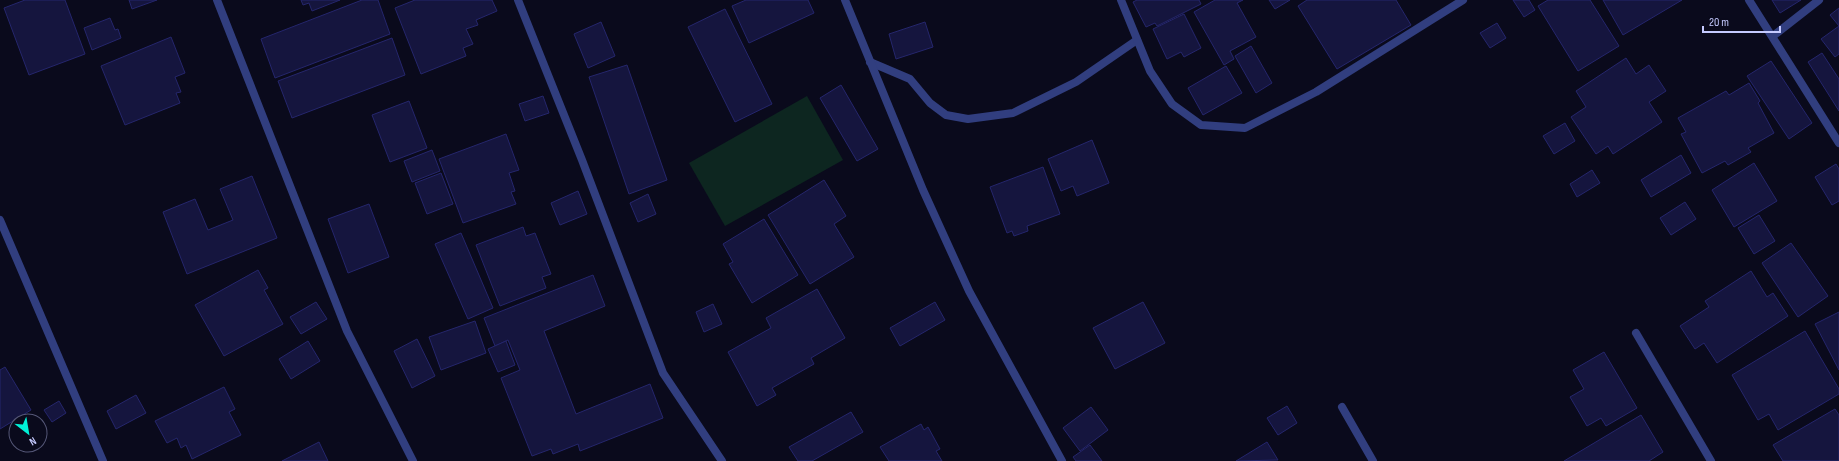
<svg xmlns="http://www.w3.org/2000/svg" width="1839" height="461" font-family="'Sofia Sans Condensed',sans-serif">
	<rect width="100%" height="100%" fill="#0a0a1c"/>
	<polygon fill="#0d2620" points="807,96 843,160 725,226 689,163"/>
	<g fill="#15153e" stroke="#25266c">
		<polygon points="25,0 65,0 85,54 29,75 4,8"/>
		<polygon points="129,0 157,0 132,9"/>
		<polygon points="301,0 340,0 312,11 309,3 303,5"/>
		<polygon points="362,0 378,0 390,34 275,78 261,39"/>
		<polygon points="415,0 492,0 497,11 476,20 478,25 466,29 473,44 463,48 466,56 421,74 395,8"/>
		<polygon points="746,0 808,0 814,13 749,43 732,6"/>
		<polygon points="1137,0 1199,0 1201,4 1157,26 1155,23 1146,27 1133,2"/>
		<polygon points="1215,0 1243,0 1237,3 1256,37 1230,51 1234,59 1224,65 1194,12"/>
		<polygon points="1269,0 1290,0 1275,9"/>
		<polygon points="1307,0 1396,0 1411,25 1337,69 1298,6"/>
		<polygon points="1513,0 1529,0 1535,10 1524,17"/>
		<polygon points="1548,0 1590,0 1619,46 1578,71 1538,6"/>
		<polygon points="1603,0 1682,0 1623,35"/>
		<polygon points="1772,0 1801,0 1780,13"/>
		<polygon points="1839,8 1839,26 1830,15"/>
		<polygon points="725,9 772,104 735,122 688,27"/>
		<polygon points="1184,14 1201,48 1184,57 1181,52 1167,59 1153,29"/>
		<polygon points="110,18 115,30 118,29 121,38 92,50 84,28"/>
		<polygon points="601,22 615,56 588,68 574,34"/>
		<polygon points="925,22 933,47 896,59 889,34"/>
		<polygon points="1497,23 1506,38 1490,48 1480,33"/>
		<polygon points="1839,26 1839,54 1835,57 1821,39"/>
		<polygon points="171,37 185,73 175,77 181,92 176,93 180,103 125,125 101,66"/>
		<polygon points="392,38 405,75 292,118 278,81"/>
		<polygon points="1251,46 1272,83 1256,93 1235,56"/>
		<polygon points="1822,53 1839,79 1839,111 1808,62"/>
		<polygon points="1626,58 1636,74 1649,65 1666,91 1649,102 1662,122 1613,154 1608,146 1596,154 1571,117 1586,107 1576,91"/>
		<polygon points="1771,61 1812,123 1789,139 1747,76"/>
		<polygon points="627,65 667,180 629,194 589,77"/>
		<polygon points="1226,66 1242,93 1203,115 1188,88"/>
		<polygon points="1749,83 1760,101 1758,103 1774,133 1748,148 1751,152 1728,165 1725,161 1702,173 1681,134 1686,132 1678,118 1726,91 1729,95"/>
		<polygon points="841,85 878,149 857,161 820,98"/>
		<polygon points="543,96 549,113 525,121 519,104"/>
		<polygon points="409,101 427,148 390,162 372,115"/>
		<polygon points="1565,123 1575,141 1554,154 1543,136"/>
		<polygon points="506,134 519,170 509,173 515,191 511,192 516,204 463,223 439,159"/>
		<polygon points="1092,140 1109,183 1077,196 1073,186 1061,191 1048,159"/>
		<polygon points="432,150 440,171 412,182 404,161"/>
		<polygon points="1681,155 1691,173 1651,197 1641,180"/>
		<polygon points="1754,163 1777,201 1734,227 1712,190"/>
		<polygon points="1836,164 1839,169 1839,201 1832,205 1815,177"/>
		<polygon points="1043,167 1060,214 1027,226 1028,231 1014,236 1012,231 1007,233 990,187"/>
		<polygon points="1592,170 1600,183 1577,197 1570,184"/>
		<polygon points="441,173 453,204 427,214 415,183"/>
		<polygon points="252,176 277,238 187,274 163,212 195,199 208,230 233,220 220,189"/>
		<polygon points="824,180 846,216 834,224 854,257 810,284 768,215"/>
		<polygon points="578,191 587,214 560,225 551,203"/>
		<polygon points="648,194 656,214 638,222 630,203"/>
		<polygon points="1685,202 1696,219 1671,235 1660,218"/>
		<polygon points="369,204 389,257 348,273 328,219"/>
		<polygon points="1759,215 1775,241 1754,254 1738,228"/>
		<polygon points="764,219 798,275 752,303 729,264 733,262 723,244"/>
		<polygon points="523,227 526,236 535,233 551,274 542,277 546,288 500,306 476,245"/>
		<polygon points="461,233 493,308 468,319 435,244"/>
		<polygon points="1791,243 1828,296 1798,317 1762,263"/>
		<polygon points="258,270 268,288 264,290 283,324 224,356 195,305"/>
		<polygon points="1751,271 1767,297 1773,293 1788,316 1717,363 1704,343 1695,349 1680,326 1709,307 1705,301"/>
		<polygon points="593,275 605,306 544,331 576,414 650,384 663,418 580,451 578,444 553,454 551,449 532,456 501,378 520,370 508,340 495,346 484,318"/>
		<polygon points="817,289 845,338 811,358 814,364 772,388 776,395 757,406 728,352 771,328 766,318"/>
		<polygon points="316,302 327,319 301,334 290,317"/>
		<polygon points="935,302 945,320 900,346 890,328"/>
		<polygon points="1143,302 1165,343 1115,369 1093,328"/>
		<polygon points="713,304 722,324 704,332 696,312"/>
		<polygon points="1839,312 1839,370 1815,324"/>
		<polygon points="475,321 486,353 441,370 429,337"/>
		<polygon points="1805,331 1839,389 1839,394 1778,430 1769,414 1758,420 1732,375"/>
		<polygon points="417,339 435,376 412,388 394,351"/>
		<polygon points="308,341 320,361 291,379 279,359"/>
		<polygon points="506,341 515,365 498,372 488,349"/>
		<polygon points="1604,352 1637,408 1606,426 1601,418 1587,426 1570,397 1584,389 1573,370"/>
		<polygon points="5,367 31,410 0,429 0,370"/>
		<polygon points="224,387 235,409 229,412 241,435 192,459 186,445 181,448 177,438 167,443 155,421"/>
		<polygon points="136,395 146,413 116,429 107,411"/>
		<polygon points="59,401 66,413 52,422 44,410"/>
		<polygon points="1287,406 1297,423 1278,435 1267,418"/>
		<polygon points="1091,407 1108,430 1080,451 1063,428"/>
		<polygon points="1835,409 1839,415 1839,461 1783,461 1773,445"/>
		<polygon points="851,412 863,432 812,461 798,461 789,447"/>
		<polygon points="1641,415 1663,452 1649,461 1564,461"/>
		<polygon points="921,424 924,430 928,427 940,449 936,451 942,461 889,461 880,447"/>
		<polygon points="319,442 328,461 282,461"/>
		<polygon points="1267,442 1278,460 1236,461"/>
		<polygon points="1090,445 1102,461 1076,461 1073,457"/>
	</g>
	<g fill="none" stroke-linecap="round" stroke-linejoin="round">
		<polyline stroke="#313e7f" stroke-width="8" points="870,62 910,79 930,103 946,115 968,119 1013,113 1076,82 1137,40"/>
		<g stroke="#313e7f" stroke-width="8">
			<polyline points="217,0 347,331 413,461"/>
			<polyline points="518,0 582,160 663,373 722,461"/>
			<polyline points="845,0 923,190 969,291 1062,461"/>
			<polyline points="1121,0 1150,71 1172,104 1201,125 1245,128 1316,92 1463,0"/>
			<polyline points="1749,0 1839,143"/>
			<polyline points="1773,36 1819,0"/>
			<polyline points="0,220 103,461"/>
			<polyline points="1636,333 1711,461"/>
			<polyline points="1342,407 1373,461"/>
		</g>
	</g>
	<g transform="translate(28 433) rotate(149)"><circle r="19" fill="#0a0a1c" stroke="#555777"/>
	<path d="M0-3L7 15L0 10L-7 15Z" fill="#00f0d7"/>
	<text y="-6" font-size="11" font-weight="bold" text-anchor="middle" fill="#c5caff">N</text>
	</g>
	<path d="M1703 26v6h77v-6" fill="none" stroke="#c5caff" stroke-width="2"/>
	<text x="1709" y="26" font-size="12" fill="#c5caff" stroke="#0a0a1c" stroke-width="3" paint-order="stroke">20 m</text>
</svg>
